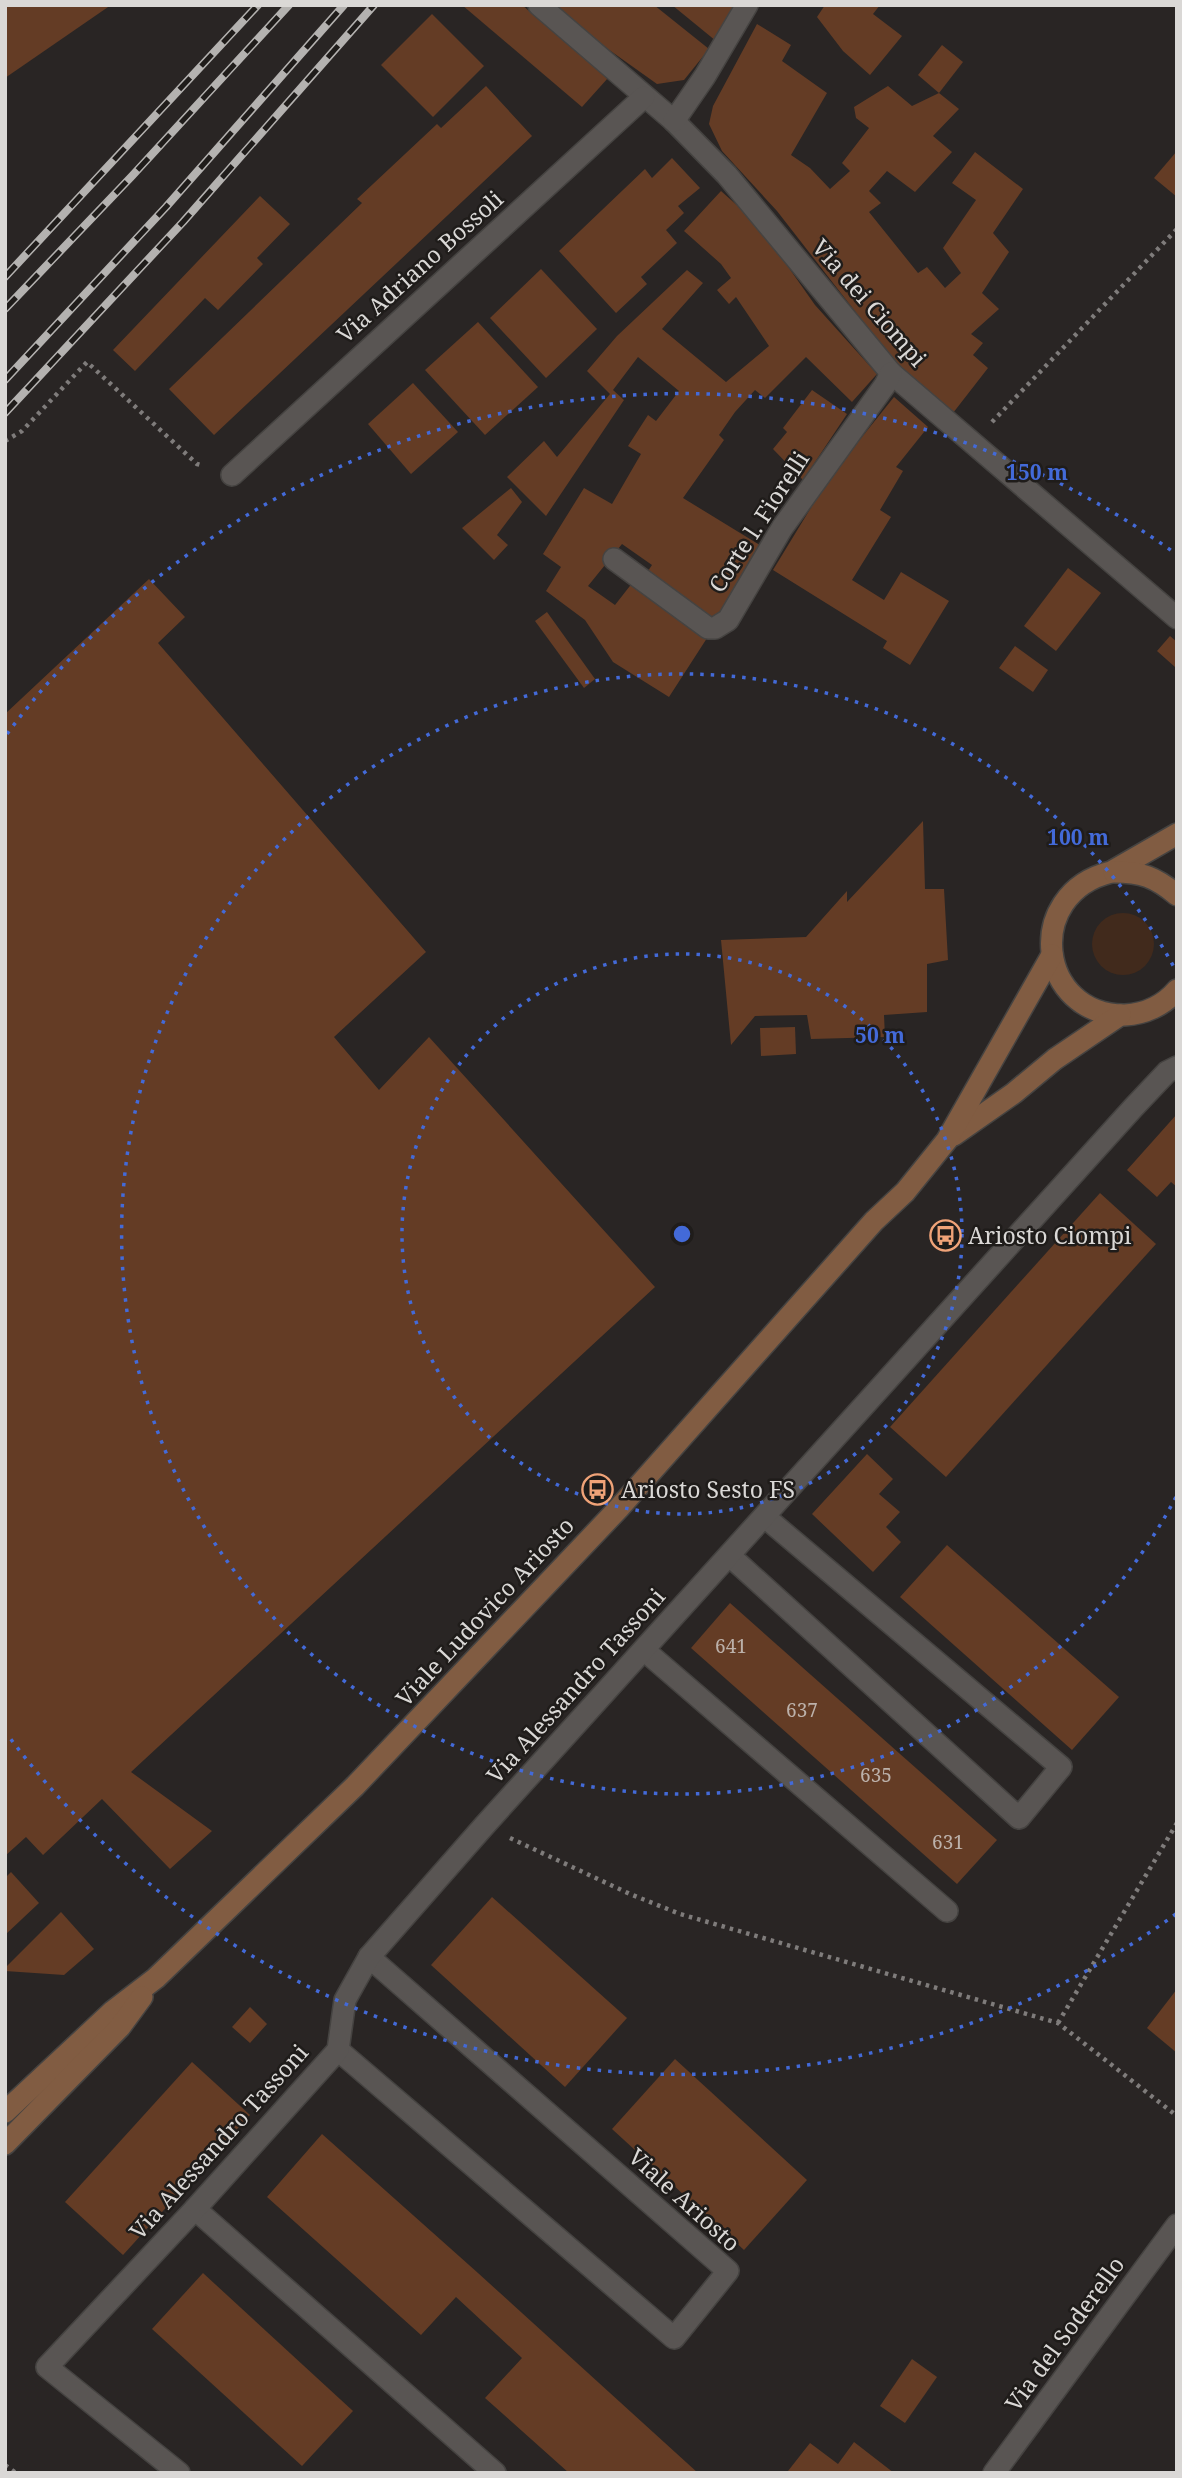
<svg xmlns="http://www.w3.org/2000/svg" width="1182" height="2478" font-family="'Noto Serif',serif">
	<rect width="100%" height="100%" fill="#292524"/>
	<circle fill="#412a1c" cx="1123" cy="944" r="31"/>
	<g fill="#643c25">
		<polygon points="5,5 111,5 5,78"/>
		<polygon points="462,5 522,5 608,78 582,107"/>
		<polygon points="556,5 654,5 709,49 684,80 657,84 584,32"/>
		<polygon points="672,5 739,5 716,41"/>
		<polygon points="825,5 880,5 873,14 902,36 870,75 843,51 817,17"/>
		<polygon points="432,14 484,66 433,117 381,65"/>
		<polygon points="757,24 791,45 782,61 827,93 791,155 810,168 830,189 850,171 842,163 869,128 856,118 854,107 888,86 912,106 939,93 959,109 933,136 952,152 915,192 887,171 869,191 881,203 869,212 918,273 927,267 945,288 961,273 943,248 976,200 952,183 975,152 1023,189 993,233 1009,252 982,293 999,309 971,334 983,343 973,355 988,368 953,413 903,373 777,211 722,151 709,124 713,106"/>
		<polygon points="942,45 963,62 939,93 918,75"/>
		<polygon points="486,86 532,136 214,435 169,389 362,203 357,199 437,124 441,128"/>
		<polygon points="1177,151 1177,197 1154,178"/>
		<polygon points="672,158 700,188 678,206 684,213 666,230 677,243 641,277 647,284 616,313 559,251 645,169 652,178"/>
		<polygon points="721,191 758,224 815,305 877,374 852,402 806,357 765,398 755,390 735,412 719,435 724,440 683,498 763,547 716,623 648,571 652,565 622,544 588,586 615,605 633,582 709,635 669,697 613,662 585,620 546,591 561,567 543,554 584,488 612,504 641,454 628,446 648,415 656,421 679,391 638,357 613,390 624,400 546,516 507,477 544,441 557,457 610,394 587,371 617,336 687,270 703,283 662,329 726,382 769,346 736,297 729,304 717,290 731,278 721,264 684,231"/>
		<polygon points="260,196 290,224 257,258 263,264 218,310 205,298 135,371 113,350"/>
		<polygon points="541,269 597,329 546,378 490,318"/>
		<polygon points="478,322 538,387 485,435 425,370"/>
		<polygon points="413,383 458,432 411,474 368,424"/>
		<polygon points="812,390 847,414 803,480 773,449 787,432 783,428"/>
		<polygon points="894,397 928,427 896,467 903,471 880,510 891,517 852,580 884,600 901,572 949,601 910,665 883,648 887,641 773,570 829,478"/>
		<polygon points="511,488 522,502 497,535 508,545 494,560 462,528"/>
		<polygon points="1068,568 1101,593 1056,651 1024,626"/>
		<polygon points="149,579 185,617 158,643 426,952 334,1037 379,1090 429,1037 655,1287 131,1772 212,1831 170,1869 102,1799 43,1855 26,1837 5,1856 5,714"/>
		<polygon points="547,612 595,679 584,688 535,621"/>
		<polygon points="1170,636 1177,642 1177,665 1175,667 1157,651"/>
		<polygon points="1015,646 1048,670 1033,692 999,668"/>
		<polygon points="923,821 925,889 944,889 948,960 927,964 927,1012 884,1015 885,1037 811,1039 807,1015 755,1016 731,1045 721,940 806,937 847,891 847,902"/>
		<polygon points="795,1027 796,1054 761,1056 760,1028"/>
		<polygon points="1177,1114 1177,1187 1171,1182 1157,1197 1127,1170"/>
		<polygon points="1100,1193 1156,1244 946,1477 890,1427"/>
		<polygon points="867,1454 893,1479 879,1494 900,1512 886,1527 901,1542 873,1572 812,1514"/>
		<polygon points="947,1545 1119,1697 1072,1750 900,1597"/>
		<polygon points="730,1603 997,1840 957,1884 691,1648"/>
		<polygon points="11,1872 39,1903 5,1935 5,1878"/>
		<polygon points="492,1897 627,2018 565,2087 431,1965"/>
		<polygon points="61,1912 94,1949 64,1975 5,1971 5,1968"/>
		<polygon points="1177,1989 1177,2053 1147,2028"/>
		<polygon points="250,2007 267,2024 250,2043 232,2027"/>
		<polygon points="675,2059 807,2180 744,2250 612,2129"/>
		<polygon points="192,2062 250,2115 123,2255 65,2202"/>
		<polygon points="322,2134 478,2273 698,2473 569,2473 485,2398 522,2358 456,2297 421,2335 267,2197"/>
		<polygon points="203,2273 353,2411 302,2466 152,2329"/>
		<polygon points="912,2359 937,2377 905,2423 880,2406"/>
		<polygon points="854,2442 894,2473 788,2471 810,2443 838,2464"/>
	</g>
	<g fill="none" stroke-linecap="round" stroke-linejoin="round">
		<defs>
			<g id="street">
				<polyline points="539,5 674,121 727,175 891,373 1177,618"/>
				<polyline points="674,121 705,76 747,5"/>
				<polyline points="232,475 644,97"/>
				<polyline points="614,559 708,628 715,628 728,620 782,528 885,385 891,373"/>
				<polyline points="730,1556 1019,1818 1061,1767 765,1517"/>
				<polyline points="644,1650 947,1911"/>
				<polyline points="338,2050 674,2338 728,2271 369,1957"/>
				<polyline points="195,2209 495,2473"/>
				<polyline points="179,2473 47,2367 195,2209 338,2050 345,2000 369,1957 484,1826 1133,1108 1167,1072 1177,1067"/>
				<polyline points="994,2473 1177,2225"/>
			</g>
			<g id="secondary">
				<path d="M 1177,834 L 1111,872 C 1022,894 1038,1016 1125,1015 C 1145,1014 1164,1005 1177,990"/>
				<path d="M 1114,872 C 1142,872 1155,877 1177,895"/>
				<polyline points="954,1135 1014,1093 1055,1059 1120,1015"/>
				<polyline points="5,2112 113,2011 156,1978 355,1786 619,1508 874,1221 905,1192 947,1140 1052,955"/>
				<polyline points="5,2144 120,2027 142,1997"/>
			</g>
		</defs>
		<use href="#street" stroke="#454341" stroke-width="24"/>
		<use href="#secondary" stroke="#454341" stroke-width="24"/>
		<g stroke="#7f7c7b" stroke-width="4.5" stroke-dasharray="3.5 5" stroke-linecap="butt">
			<polyline points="992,422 1177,229"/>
			<polyline points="5,441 22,431 87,362 197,464 204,466"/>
			<polyline points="510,1838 630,1894 680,1914 1058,2023 1177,2116"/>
			<polyline points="1058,2023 1177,1823"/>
			<polyline points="5,2465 16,2473"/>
		</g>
		<use href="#street" stroke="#595553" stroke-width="21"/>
		<use href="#secondary" stroke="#815c42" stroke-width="21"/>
		<defs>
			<g id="rail">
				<polyline points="5,277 258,5"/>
				<polyline points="5,309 132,176 289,5"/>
				<polyline points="5,380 166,207 344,5"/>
				<polyline points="5,413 183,222 374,5"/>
			</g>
		</defs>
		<use href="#rail" stroke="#b4b2b0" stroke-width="8"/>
		<use href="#rail" stroke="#1f1c1a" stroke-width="5" stroke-dasharray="16" stroke-linecap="butt"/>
	</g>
	<g fill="none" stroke="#436ad8" stroke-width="3.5" stroke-dasharray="3.5 7">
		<circle cx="682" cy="1234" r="280"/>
		<path d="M1176 1497A560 560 0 1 1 1176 971"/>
		<path d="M1176 1914A840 840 0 0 1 7 1734M7 734A840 840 0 0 1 1176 554"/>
	</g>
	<defs>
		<symbol id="bus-ring" viewBox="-11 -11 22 22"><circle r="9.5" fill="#1f1c1a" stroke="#f0a378" stroke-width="1.5"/><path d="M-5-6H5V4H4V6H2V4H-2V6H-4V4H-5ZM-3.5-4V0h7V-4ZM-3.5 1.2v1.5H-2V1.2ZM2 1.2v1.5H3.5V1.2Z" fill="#f0a378"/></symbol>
	</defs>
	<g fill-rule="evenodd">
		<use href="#bus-ring" x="928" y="1218" width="35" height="35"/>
		<use href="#bus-ring" x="580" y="1472" width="35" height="35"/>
	</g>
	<g text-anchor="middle" stroke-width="5" stroke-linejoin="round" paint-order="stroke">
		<g font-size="19" fill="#bcb1aa">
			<text x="731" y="1653">641</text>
			<text x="802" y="1717">637</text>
			<text x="876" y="1782">635</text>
			<text x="948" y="1849">631</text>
		</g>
		<g font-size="23" fill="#dad8d6" stroke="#1f1c1a">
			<text transform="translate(420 267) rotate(-42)" y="8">Via Adriano Bossoli</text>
			<text transform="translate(869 303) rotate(49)" y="8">Via dei Ciompi</text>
			<text transform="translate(759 522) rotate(-57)" y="8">Corte l. Fiorelli</text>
			<text transform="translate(485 1612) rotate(-47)" y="8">Viale Ludovico Ariosto</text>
			<text transform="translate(576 1686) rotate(-48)" y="8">Via Alessandro Tassoni</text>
			<text transform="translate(219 2142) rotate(-48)" y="8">Via Alessandro Tassoni</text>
			<text transform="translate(684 2200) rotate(42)" y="8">Viale Ariosto</text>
			<text transform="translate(1065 2334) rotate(-54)" y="8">Via del Soderello</text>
		</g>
		<g font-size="23" fill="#dad8d6" stroke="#1f1c1a" text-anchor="start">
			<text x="968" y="1244">Ariosto Ciompi</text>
			<text x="621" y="1498">Ariosto Sesto FS</text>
		</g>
	</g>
	<circle cx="682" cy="1234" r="10" fill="#436ad8" stroke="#1f1c1a" stroke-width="3.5"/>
	<g font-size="21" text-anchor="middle" font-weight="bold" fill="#436ad8" stroke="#1f1c1a" stroke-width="5" stroke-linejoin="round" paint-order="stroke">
		<text x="1037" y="480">150 m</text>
		<text x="1078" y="845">100 m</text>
		<text x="880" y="1043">50 m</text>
	</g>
	<rect width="1182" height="2478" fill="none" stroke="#dad8d6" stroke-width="14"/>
</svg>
